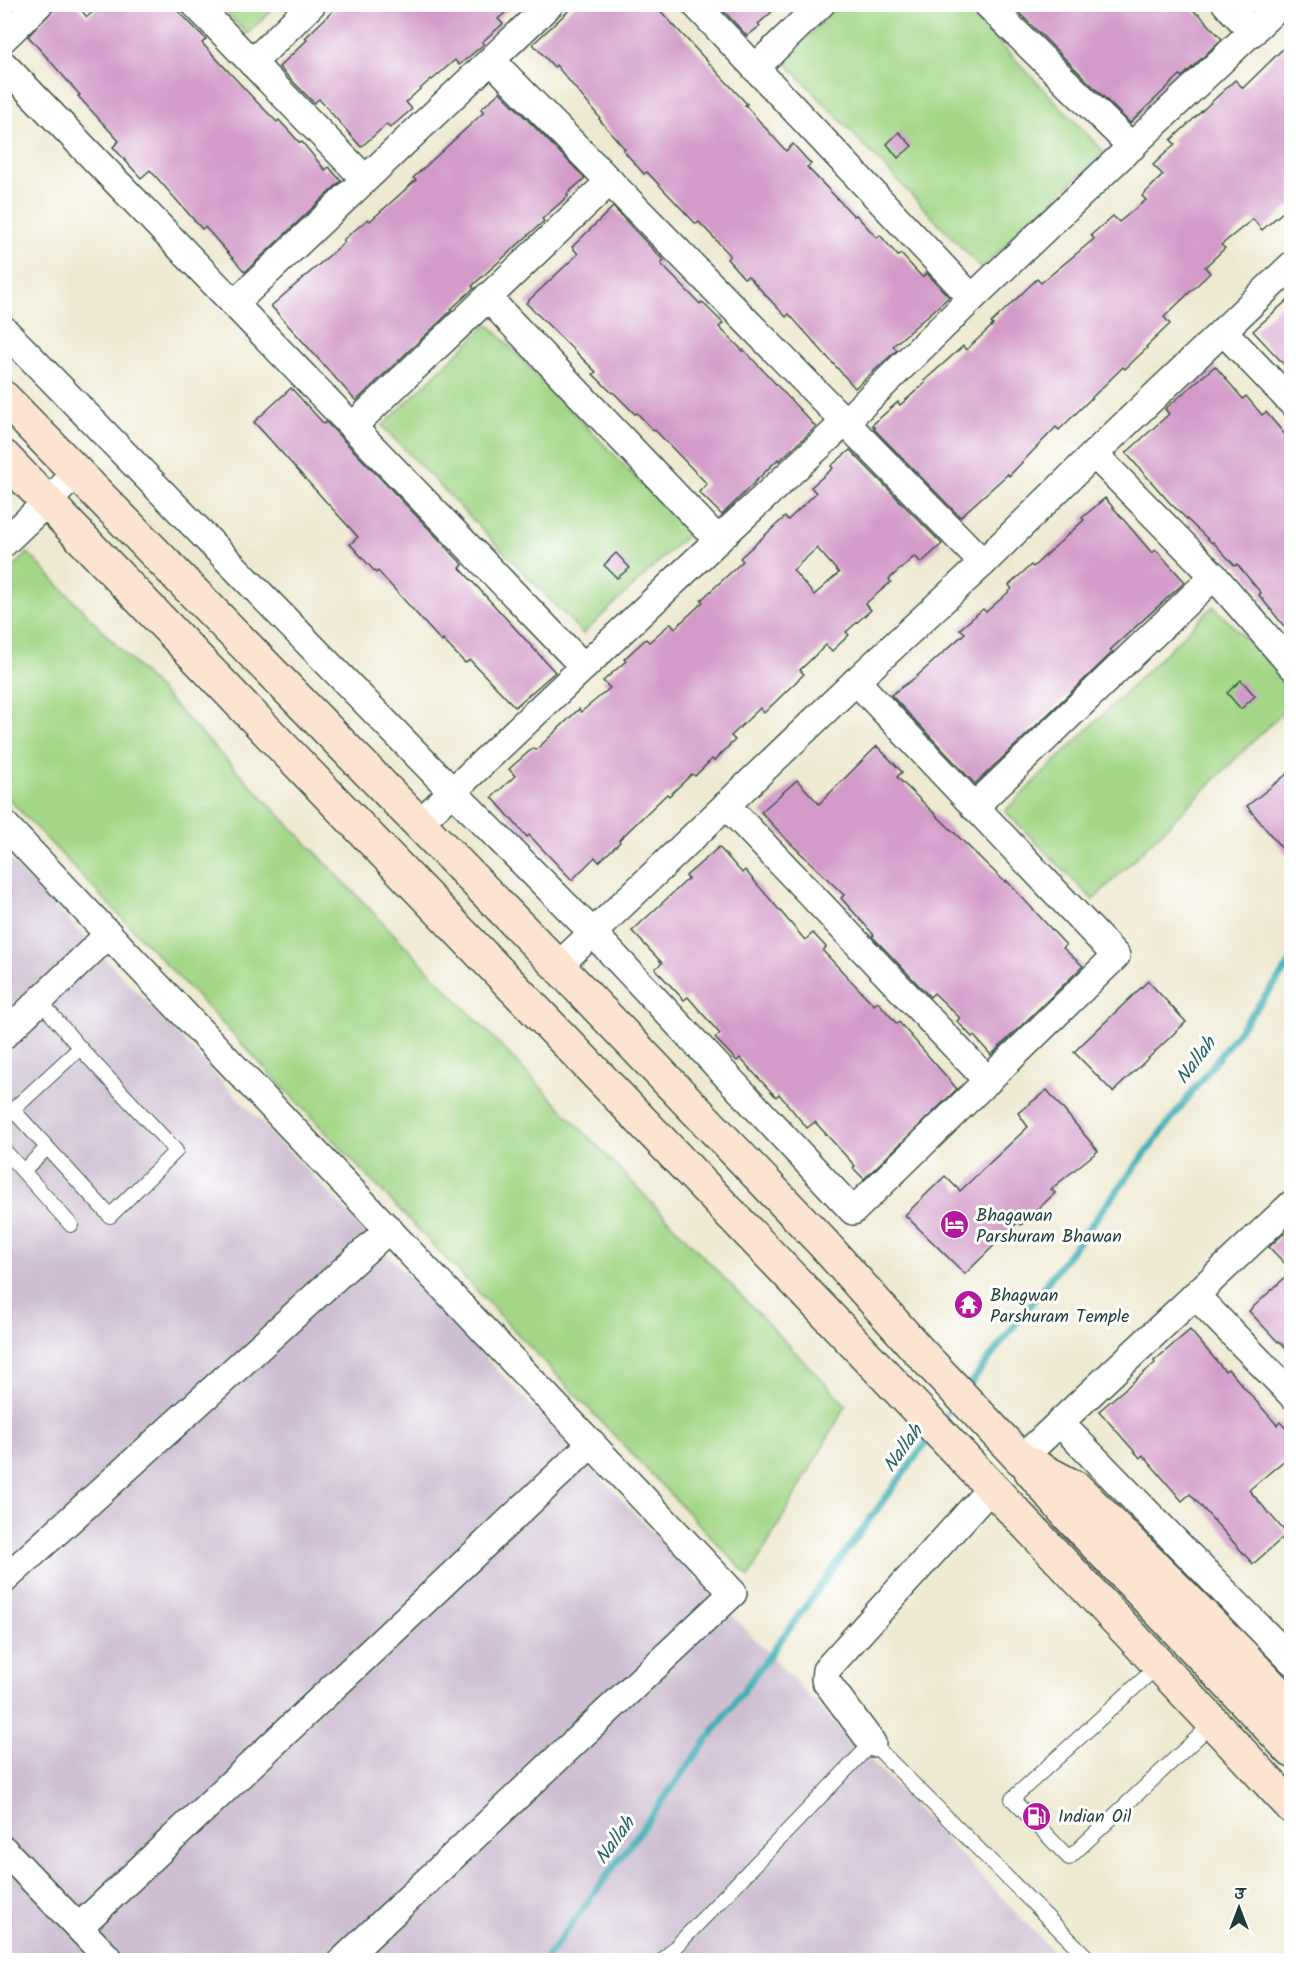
<svg xmlns="http://www.w3.org/2000/svg" width="1296" height="1965" font-family="Kalam,'Playpen Sans Deva',sans-serif">
	<rect width="100%" height="100%" fill="#fff"/>
	<filter id="ink" filterUnits="userSpaceOnUse"><feTurbulence type="fractalNoise" baseFrequency=".0167" numOctaves="2"/><feDisplacementMap in="SourceGraphic" scale="12" xChannelSelector="R" yChannelSelector="G"/><feConvolveMatrix kernelMatrix="1 2 1 2 8 2 1 2 1" color-interpolation-filters="sRGB"/></filter>
	<filter id="wash" filterUnits="userSpaceOnUse"><feTurbulence type="fractalNoise" baseFrequency=".008" numOctaves="4" result="noise"/><feDisplacementMap in="SourceGraphic" scale="24" xChannelSelector="R" yChannelSelector="G"/><feGaussianBlur stdDeviation="1.35" result="paint"/><feColorMatrix in="noise" values="0 0 0 0 0 0 0 0 0 0 0 0 0 0 0 0 0 1.4 0 .05"/><feComposite in="paint" operator="in"/></filter>
	<g filter="url(#wash)">
		<rect width="100%" height="100%" fill="#eee9d0"/>
		<polygon fill="#cdbed2" points="5,854 1061,1960 5,1960"/>
		<g fill="#a3d787" stroke="#618a5e" stroke-width="1.5">
			<polygon points="219,5 277,5 247,34"/>
			<polygon points="840,5 963,5 1104,152 981,268 782,59"/>
			<polygon points="488,324 689,533 583,634 382,426"/>
			<polygon points="28,553 846,1405 749,1577 5,795 5,576"/>
			<polygon points="1213,606 1291,684 1291,704 1093,900 1005,811"/>
		</g>
		<g fill="none" stroke-linecap="round" stroke-linejoin="round">
			<g stroke="#3eafb6" stroke-width="7">
				<polyline points="966,1389 1292,961"/>
				<polyline points="941,1422 956,1402"/>
				<polyline points="545,1960 931,1436"/>
			</g>
		</g>
		<g id="blocks">
			<g fill="#d39bc9" fill-rule="evenodd">
				<polygon points="59,4 76,4 87,17 101,4 171,4 206,39 202,43 256,101 277,122 279,120 300,143 302,142 325,170 329,167 341,181 245,272 205,227 202,229 150,170 141,178 113,147 119,141 78,96 80,95 28,36"/>
				<polygon points="340,4 515,4 498,19 503,24 482,42 484,44 459,65 455,60 432,80 431,79 406,102 412,109 390,128 387,124 361,147 319,99 314,103 279,67 307,40 305,38"/>
				<polygon points="576,4 654,4 747,104 745,105 786,151 793,144 811,164 807,167 854,216 856,215 877,238 880,235 898,256 901,254 922,277 927,273 949,297 893,346 897,350 855,388 789,314 786,317 748,276 744,278 727,259 730,255 699,222 696,224 647,172 644,174 623,150 625,149 599,119 600,118 556,65 554,67 533,44"/>
				<polygon points="717,4 781,4 758,24 760,26 747,36"/>
				<polygon points="1010,4 1187,4 1198,15 1199,14 1222,39 1182,77 1180,75 1130,123"/>
				<polygon points="1292,40 1292,204 1262,230 1253,219 1221,245 1225,248 1205,267 1210,273 1164,317 1170,324 1146,347 1147,348 1125,369 1123,367 1059,430 1056,427 1009,476 1008,474 960,517 874,429 875,428 872,425 898,402 900,405 925,383 924,381 963,346 966,350 993,325 991,323 1037,279 1041,283 1094,239 1091,235 1113,216 1119,222 1146,200 1142,196 1163,175 1153,165 1175,144 1171,140 1235,80 1243,88"/>
				<polygon points="500,92 585,178 567,194 568,196 542,219 544,221 472,286 474,288 451,309 452,310 356,401 271,306 345,242 343,240 368,219 370,221 416,180 413,178 484,112 481,109"/>
				<polygon points="899,132 912,146 898,158 887,144"/>
				<polygon points="613,207 664,261 661,264 700,304 702,302 723,323 719,327 743,351 744,350 816,427 779,461 778,459 722,515 699,492 707,484 655,430 654,431 637,413 635,414 613,392 612,393 593,374 596,372 526,303 578,254 572,247"/>
				<polygon points="1292,296 1292,373 1253,331"/>
				<polygon points="1215,366 1243,399 1246,396 1262,415 1266,412 1292,443 1292,636 1259,595 1261,593 1237,564 1235,566 1213,542 1212,543 1170,503 1126,453 1169,414 1165,409"/>
				<polygon points="291,388 324,424 326,422 433,533 463,565 460,568 555,672 515,707 470,660 465,663 443,640 442,642 378,571 376,573 350,544 358,537 254,422"/>
				<path d="M 850,450 L 942,544 L 921,563 L 915,556 L 889,579 L 891,582 L 865,604 L 871,610 L 846,632 L 849,635 L 832,651 L 826,645 L 800,670 L 804,674 L 764,713 L 760,708 L 731,736 L 735,740 L 714,761 L 712,759 L 695,776 L 692,774 L 669,796 L 667,794 L 619,840 L 620,842 L 599,862 L 595,857 L 572,880 L 529,835 L 527,837 L 492,797 L 515,776 L 509,769 L 533,748 L 536,750 L 579,709 L 581,712 L 610,688 L 603,681 L 626,661 L 624,659 L 646,639 L 649,642 L 671,623 L 675,628 L 703,602 L 701,600 L 743,561 L 740,558 L 785,517 L 788,520 L 816,493 L 811,487 L 833,468 L 831,466 ZM 817,548 L 839,573 L 814,595 L 793,570 Z"/>
				<polygon points="1105,498 1152,553 1156,550 1185,582 1110,650 1113,652 975,784 891,695 916,677 965,633 960,629 983,609 986,612 1012,589 1009,585 1031,565 1033,567 1059,543 1084,520 1082,518"/>
				<polygon points="616,553 630,568 617,578 604,565"/>
				<polygon points="1241,680 1255,696 1241,709 1227,693"/>
				<polygon points="877,746 902,772 897,777 1005,882 1006,880 1066,945 1063,948 1083,966 991,1055 974,1036 972,1037 957,1021 960,1018 934,993 930,997 872,936 874,935 841,898 844,895 786,839 761,812 797,780 819,804"/>
				<polygon points="1292,770 1292,861 1247,806"/>
				<polygon points="719,847 742,873 745,870 805,940 813,933 826,947 823,951 874,1005 878,1002 897,1024 899,1022 957,1089 864,1179 853,1168 855,1166 815,1122 807,1128 779,1094 776,1097 740,1058 737,1061 715,1038 720,1034 688,997 684,1000 655,969 662,963 632,931 688,879 686,876"/>
				<polygon points="1148,981 1186,1022 1113,1092 1074,1052"/>
				<polygon points="1047,1090 1098,1151 1051,1189 1055,1193 1021,1225 1018,1222 965,1274 905,1215 945,1176 960,1191 1028,1127 1018,1113"/>
				<polygon points="1292,1226 1292,1271 1269,1247"/>
				<polygon points="1292,1271 1292,1354 1279,1341 1278,1342 1249,1311"/>
				<polygon points="1190,1330 1225,1371 1228,1369 1277,1425 1280,1422 1292,1435 1292,1454 1249,1490 1287,1534 1253,1564 1190,1494 1182,1501 1143,1455 1140,1458 1099,1411 1155,1363 1154,1361"/>
			</g>
		</g>
	</g>
	<g filter="url(#ink)">
		<use href="#blocks" fill-opacity="0" stroke="#3e574b" stroke-width="1.5"/>
		<g fill="none" stroke-linecap="round" stroke-linejoin="round">
			<defs>
				<g id="lane">
					<polyline points="13,1110 110,1216 176,1151 80,1048 40,1001"/>
					<polyline points="4,1118 80,1048"/>
					<polyline points="4,1150 71,1225"/>
					<polyline points="23,1171 47,1148"/>
					<polyline points="1159,1665 1012,1799 1069,1858 1213,1723"/>
					<polyline points="663,1960 872,1743 1090,1960"/>
				</g>
				<g id="street">
					<polyline points="195,4 365,179"/>
					<polyline points="695,4 972,298"/>
					<polyline points="987,4 1132,147"/>
					<polyline points="1226,4 1253,32"/>
					<polyline points="4,38 39,4"/>
					<polyline points="492,61 983,563"/>
					<polyline points="252,63 312,4"/>
					<polyline points="4,65 584,667"/>
					<polyline points="755,68 821,4"/>
					<polyline points="487,297 718,540"/>
					<polyline points="235,303 550,4"/>
					<polyline points="4,330 453,792 592,932 853,1211 1116,956 856,681"/>
					<polyline points="1223,331 1292,403"/>
					<polyline points="353,426 610,181"/>
					<polyline points="1094,454 1214,576 1292,666"/>
					<polyline points="4,543 77,473"/>
					<polyline points="726,805 988,1081"/>
					<polyline points="974,807 1214,576"/>
					<polyline points="4,824 733,1593 343,1960"/>
					<polyline points="418,824 718,540 844,423 972,298 1281,4"/>
					<polyline points="558,966 856,681 983,563 1094,454 1292,265"/>
					<polyline points="4,1035 109,934"/>
					<polyline points="1195,1295 1292,1395"/>
					<polyline points="1060,1423 1292,1661"/>
					<polyline points="1021,1459 1292,1204"/>
					<polyline points="4,1580 389,1229"/>
					<polyline points="872,1743 825,1680 826,1670 991,1488"/>
					<polyline points="4,1850 110,1960"/>
					<polyline points="79,1927 592,1443"/>
				</g>
				<g id="secondary">
					<polyline points="4,398 558,966 822,1242 917,1349 1021,1459 1076,1488 1243,1656 1292,1708"/>
					<path d="M 4,457 C 434,906 868,1352 1292,1807"/>
					<polyline points="1031,1471 1068,1515 1292,1751"/>
				</g>
			</defs>
			<use href="#lane" stroke="#3e574b" stroke-width="16"/>
			<use href="#street" stroke="#3e574b" stroke-width="30"/>
			<use href="#secondary" stroke="#3e574b" stroke-width="36"/>
			<use href="#lane" stroke="#fff" stroke-width="14"/>
			<use href="#street" stroke="#fff" stroke-width="27"/>
			<use href="#secondary" stroke="#fde4d0" stroke-width="33"/>
		</g>
	</g>
	<defs>
		<symbol id="hotel-disc" viewBox="-11 -11 22 22"><circle r="9.5" fill="#b5179e" stroke="#fff"/><path d="M-6-4.5h1.5V1H6V5H4.5V3h-9V5H-6ZM-4 0a1.8 1.8 0 1 1 3.6 0ZM.5 0V-2.5h3Q6-2.5 6 0Z" fill="#fff"/></symbol>
		<symbol id="temple-disc" viewBox="-11 -11 22 22"><circle r="9.5" fill="#b5179e" stroke="#fff"/><path d="M0-6L5-2H3V0L6.5 2.5H4V6H1.5V3h-3V6H-4V2.5H-6.5L-3 0V-2H-5Z" fill="#fff"/></symbol>
		<symbol id="fuel-disc" viewBox="-11 -11 22 22"><circle r="9.5" fill="#b5179e" stroke="#fff"/><path d="M-5.5-6h7V0h2V4h1.3V-2.5L3-4.5l.8-.8L6-3V5H2.5V1h-1V6h-7ZM-4.2-4.7v3.2H.2V-4.7Z" fill="#fff"/></symbol>
	</defs>
	<g fill-rule="evenodd">
		<use href="#hotel-disc" x="938" y="1208" width="33" height="33"/>
		<use href="#temple-disc" x="952" y="1288" width="33" height="33"/>
		<use href="#fuel-disc" x="1020" y="1800" width="33" height="33"/>
	</g>
	<g text-anchor="middle" stroke-width="6" stroke-linejoin="round" paint-order="stroke">
		<g font-size="18" fill="#1f3d34" stroke="#fff" text-anchor="start">
			<text x="976" y="1221">Bhagawan<tspan x="976" dy="21">Parshuram Bhawan</tspan></text>
			<text x="990" y="1301">Bhagwan<tspan x="990" dy="21">Parshuram Temple</tspan></text>
			<text x="1058" y="1822">Indian Oil</text>
		</g>
		<g font-size="20" font-style="italic" fill="#2a6562" stroke="#fff">
			<text transform="translate(1195 1060) rotate(-53)" y="7">Nallah</text>
			<text transform="translate(902 1448) rotate(-54)" y="7">Nallah</text>
			<text transform="translate(614 1840) rotate(-54)" y="7">Nallah</text>
		</g>
	</g>
	<rect width="1296" height="1965" fill="none" stroke="#fff" stroke-width="24"/>
	<g transform="translate(1239 1908)" stroke="#ffffff" stroke-width="4.5" paint-order="stroke">
	<path d="M0-4.5L10 22L0 15L-10 22Z" fill="#1f3d34"/>
	<text y="-9" font-size="16" font-weight="bold" text-anchor="middle" fill="#1f3d34">उ</text>
	</g>
</svg>
